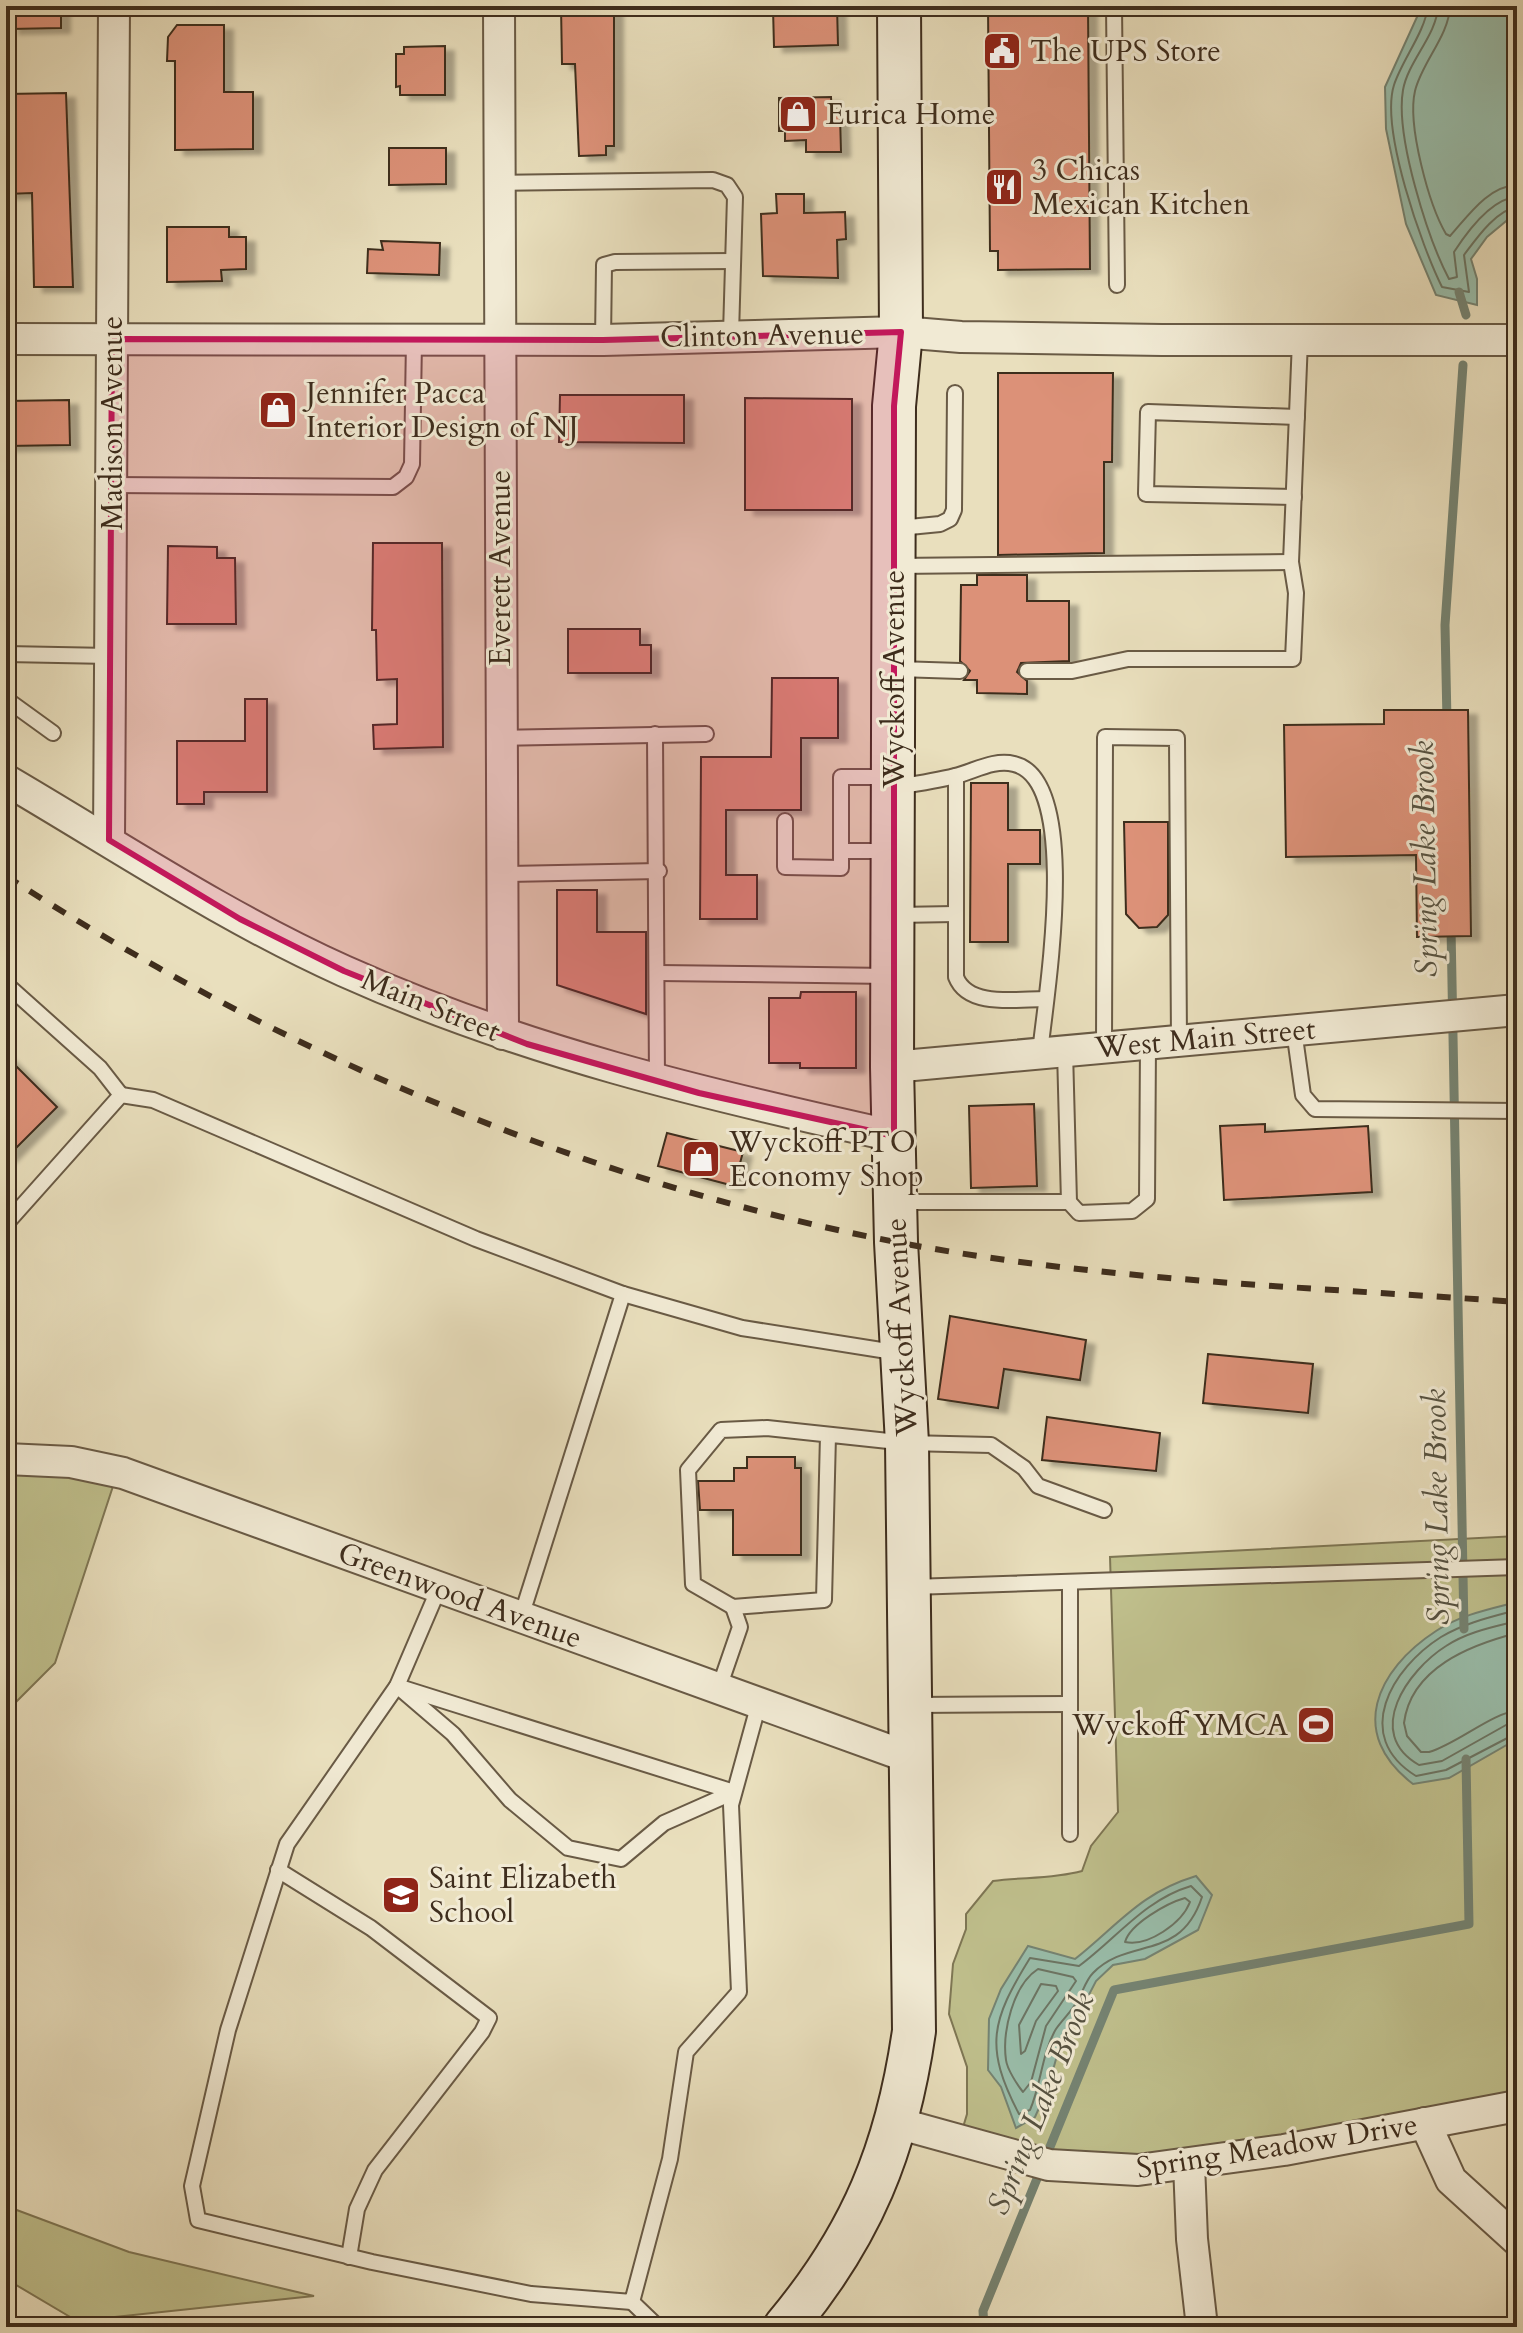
<svg xmlns="http://www.w3.org/2000/svg" width="1523" height="2333" font-family="Cardo,serif">
	<defs>
		<filter id="shadow"><feDropShadow dx="9" dy="5" stdDeviation="2" flood-color="#0004"/></filter>
	</defs>
	<rect width="100%" height="100%" fill="#e9dfbd"/>
	<filter id="stains"><feTurbulence type="fractalNoise" baseFrequency=".0025" numOctaves="4"/><feColorMatrix values="0 0 0 0 .2 0 0 0 0 .09 0 0 0 0 .02 0 0 0 .5 -.17"/></filter>
	<radialGradient id="worn" r=".72"><stop offset=".6" stop-color="#630" stop-opacity="0"/><stop offset="1" stop-color="#630" stop-opacity=".3"/></radialGradient>
	<g fill="#bfbf8c" stroke="#7e7654" stroke-width="2">
		<polygon points="6,1469 117,1474 55,1663 6,1712"/>
		<path d="M 1517,1536 L 1517,2105 L 1103,2167 L 961,2134 L 967,2114 L 967,2067 L 949,2014 L 953,1964 L 966,1929 L 966,1914 L 993,1881 C 1023,1877 1053,1879 1082,1871 L 1091,1846 L 1118,1812 L 1110,1557 Z"/>
		<polygon points="6,2206 129,2252 314,2296 77,2321 6,2279"/>
	</g>
	<g fill="#99bdaa" stroke="#758372" stroke-width="2">
		<polygon points="1422,6 1517,6 1517,212 1487,237 1471,259 1477,279 1477,305 1436,295 1406,224 1386,129 1385,87"/>
		<path d="M 1517,1602 L 1517,1739 L 1449,1778 L 1413,1784 C 1347,1734 1376,1670 1436,1631 C 1460,1615 1490,1609 1517,1602 Z"/>
		<path d="M 1196,1876 L 1212,1895 L 1198,1930 L 1145,1959 L 1113,1965 L 1096,1981 L 1077,2018 L 1063,2034 L 1048,2088 L 1035,2117 L 1016,2128 L 1001,2087 L 988,2070 L 989,2019 L 1001,1989 L 1028,1946 L 1075,1959 C 1119,1924 1140,1893 1196,1876 Z"/>
	</g>
	<g fill="none" stroke-linecap="round" stroke-linejoin="round">
		<g stroke="#6c7564" stroke-width="2">
			<path d="M 1428,6 C 1425,32 1402,60 1394,85 C 1380,129 1422,247 1442,287 L 1469,292 L 1464,255 C 1476,239 1496,210 1517,207"/>
			<path d="M 1438,6 C 1437,35 1408,61 1403,90 C 1395,136 1428,239 1449,279 L 1457,277 L 1454,252 C 1467,232 1492,198 1517,197"/>
			<path d="M 1450,6 C 1449,36 1422,62 1415,91 C 1407,125 1429,205 1446,234 L 1450,236 C 1468,216 1488,186 1517,185"/>
			<path d="M 1517,1610 C 1491,1617 1464,1623 1441,1637 C 1392,1668 1351,1736 1416,1776 L 1446,1770 L 1517,1733"/>
			<path d="M 1517,1621 C 1493,1627 1467,1632 1446,1646 C 1408,1670 1363,1733 1419,1765 L 1442,1761 L 1506,1725 L 1517,1723"/>
			<path d="M 1517,1633 C 1470,1645 1411,1668 1404,1723 L 1407,1736 L 1421,1752 L 1429,1752 C 1457,1744 1493,1712 1517,1711"/>
			<path d="M 1191,1886 L 1202,1897 C 1180,1963 1129,1936 1093,1973 C 1086,1980 1083,1991 1078,2000 C 1072,2011 1063,2019 1056,2029 C 1042,2052 1041,2085 1030,2110 L 1019,2114 C 984,2047 991,2021 1030,1958 L 1079,1966 C 1117,1938 1144,1900 1191,1886 Z"/>
			<path d="M 1185,1898 L 1190,1902 C 1182,1923 1148,1947 1125,1942 C 1130,1924 1167,1903 1185,1898 Z"/>
			<path d="M 1038,1969 L 1073,1977 L 1076,1981 L 1046,2026 L 1031,2082 L 1023,2092 C 1018,2086 1007,2069 1006,2060 C 1002,2032 1013,1985 1038,1969 Z"/>
			<polygon points="1041,1984 1056,1986 1058,1991 1036,2021 1025,2051 1021,2054 1019,2025"/>
		</g>
		<g stroke="#758372" stroke-width="9">
			<polyline points="1459,292 1466,315"/>
			<polyline points="1447,721 1445,625 1463,365"/>
			<polyline points="1451,928 1464,1629"/>
			<polyline points="984,2327 983,2311 1114,1990 1469,1924 1466,1759"/>
		</g>
	</g>
	<g fill="#dc9178" stroke="#3e2d1d" stroke-width="2" filter="url(#shadow)">
		<polygon points="11,6 61,6 61,28 10,29"/>
		<polygon points="561,6 614,6 614,146 606,146 606,155 579,156 575,64 562,64"/>
		<polygon points="837,6 838,45 774,47 773,8"/>
		<polygon points="988,6 1088,6 1090,269 998,270 998,251 990,251"/>
		<polygon points="177,25 224,25 224,92 253,92 253,149 175,150 175,61 167,61 168,37"/>
		<polygon points="445,46 445,95 400,95 400,86 396,87 396,54 404,54 404,47"/>
		<polygon points="66,93 73,287 34,287 32,193 7,194 6,94"/>
		<polygon points="831,97 832,115 840,115 841,152 806,152 806,140 785,141 785,131 779,131 779,98"/>
		<polygon points="389,148 446,148 446,184 389,185"/>
		<polygon points="776,194 804,194 804,213 845,212 846,239 837,240 838,278 763,276 761,214 777,213"/>
		<polygon points="167,227 229,227 229,237 246,237 246,269 221,270 222,281 167,282"/>
		<polygon points="381,241 440,243 439,275 367,273 368,249 383,250"/>
		<polygon points="998,373 1113,373 1112,462 1104,462 1104,553 998,555"/>
		<polygon points="560,395 684,395 684,443 559,442"/>
		<polygon points="745,398 852,399 852,510 745,510"/>
		<polygon points="69,400 70,445 6,446 6,401"/>
		<polygon points="373,543 442,543 443,747 374,749 373,725 397,724 397,679 377,680 376,630 372,630"/>
		<polygon points="168,546 217,547 217,558 235,558 236,624 167,624"/>
		<polygon points="977,575 1027,575 1027,601 1069,601 1069,661 1021,663 1017,672 1027,681 1027,694 977,693 977,680 964,680 970,671 960,661 961,585 977,585"/>
		<polygon points="568,629 640,629 640,645 651,645 651,673 568,673"/>
		<polygon points="772,678 838,678 838,738 801,738 801,810 726,810 726,875 757,875 757,919 700,919 701,757 771,757"/>
		<polygon points="245,699 267,699 267,792 204,792 204,804 177,804 177,741 245,741"/>
		<polygon points="1384,710 1468,710 1471,936 1417,937 1416,855 1286,857 1284,725 1384,724"/>
		<polygon points="971,783 1008,783 1008,830 1040,830 1040,864 1008,864 1008,942 970,942"/>
		<polygon points="1124,822 1168,822 1168,915 1157,927 1139,928 1126,914"/>
		<polygon points="557,890 597,890 597,932 646,932 646,1014 557,985"/>
		<polygon points="801,992 856,992 856,1068 800,1068 800,1063 769,1063 769,998 800,998"/>
		<polygon points="6,1056 57,1107 6,1158"/>
		<polygon points="1034,1104 1037,1186 971,1188 969,1106"/>
		<polygon points="1265,1124 1265,1132 1368,1126 1372,1192 1224,1200 1220,1126"/>
		<polygon points="667,1133 743,1152 734,1186 658,1166"/>
		<polygon points="950,1316 1086,1340 1080,1380 1004,1369 998,1408 938,1399"/>
		<polygon points="1208,1354 1313,1364 1308,1413 1203,1403"/>
		<polygon points="1047,1417 1160,1433 1156,1471 1042,1460"/>
		<polygon points="747,1457 795,1457 795,1468 801,1468 801,1555 733,1555 733,1510 700,1510 698,1481 734,1481 734,1468 747,1468"/>
	</g>
	<g fill="none" stroke-linecap="round" stroke-linejoin="round">
		<defs>
			<g id="lane">
				<polyline points="1114,6 1117,285"/>
				<polyline points="498,183 713,180 727,185 735,197 731,334"/>
				<polyline points="603,340 604,265 615,262 733,261"/>
				<polyline points="111,485 393,487 406,477 412,464 414,340"/>
				<polyline points="1294,497 1146,494 1148,412 1297,417"/>
				<polyline points="899,528 940,524 950,519 954,510 955,393"/>
				<polyline points="895,566 1291,562"/>
				<polyline points="6,654 110,656"/>
				<polyline points="898,669 960,671"/>
				<polyline points="1027,671 1072,671 1128,659 1293,659 1296,593 1291,562 1300,340"/>
				<polyline points="6,699 53,733"/>
				<polyline points="655,734 657,1082"/>
				<polyline points="501,738 706,734"/>
				<path d="M 956,776 L 956,977 C 968,1008 1017,999 1045,999"/>
				<path d="M 895,787 C 915,784 936,781 955,776 C 975,771 994,759 1014,764 C 1083,780 1045,1001 1040,1053"/>
				<polyline points="785,821 785,867 841,868 841,851"/>
				<polyline points="888,851 841,851 841,777 891,777"/>
				<polyline points="502,874 659,871"/>
				<polyline points="896,915 955,914"/>
				<polyline points="659,973 889,976"/>
				<polyline points="6,984 100,1068 121,1095"/>
				<polyline points="1294,1030 1303,1095 1315,1109 1517,1111"/>
				<polyline points="1104,1047 1105,737 1177,738 1179,1041"/>
				<polyline points="1065,1051 1069,1202 1079,1213 1132,1211 1147,1199 1148,1044"/>
				<polyline points="900,1202 1069,1202"/>
				<polyline points="6,1224 121,1095 153,1100 476,1239 623,1294 742,1328 900,1353"/>
				<polyline points="828,1435 824,1600 733,1607 693,1584 688,1470 721,1430 767,1428 907,1443 991,1445 1024,1468 1038,1486 1104,1510"/>
				<polyline points="912,1587 1517,1567"/>
				<polyline points="439,1588 397,1686 287,1844 228,2030 192,2186 198,2220 372,2262 531,2294 632,2302 670,2159 686,2052 739,1992 731,1805 759,1703"/>
				<polyline points="521,1617 623,1294"/>
				<polyline points="397,1686 453,1734 510,1800 568,1848 621,1859 664,1823 734,1792"/>
				<polyline points="403,1688 734,1792"/>
				<polyline points="719,1688 740,1627 733,1607"/>
				<polyline points="914,1705 1070,1704"/>
				<polyline points="1070,1834 1070,1582"/>
				<polyline points="278,1870 371,1928 489,2018 482,2032 375,2170 357,2209 349,2257"/>
				<polyline points="632,2302 658,2327"/>
			</g>
			<g id="street">
				<polyline points="499,6 503,1034"/>
				<polyline points="6,339 603,340 901,332 961,337 1162,340 1517,340"/>
				<path d="M 6,780 C 117,845 226,918 344,971 C 522,1051 704,1094 894,1136"/>
				<polyline points="109,840 114,6"/>
				<polyline points="892,1067 1517,1010"/>
				<polyline points="6,1459 71,1462 123,1473 908,1757"/>
				<polyline points="897,2123 1049,2165 1138,2170 1284,2150 1517,2106"/>
				<polyline points="1425,2123 1451,2180 1517,2240"/>
				<polyline points="1189,2164 1192,2239 1202,2327"/>
			</g>
			<path id="secondary" d="M 785,2327 C 862,2235 897,2149 914,2031 L 907,1443 L 896,1242 L 892,1067 L 894,406 L 901,332 L 899,6"/>
		</defs>
		<use href="#lane" stroke="#695a45" stroke-width="18"/>
		<use href="#street" stroke="#695a45" stroke-width="34"/>
		<use href="#secondary" stroke="#3e2d1d" stroke-width="46"/>
		<use href="#lane" stroke="#f1ead4" stroke-width="14"/>
		<use href="#street" stroke="#f1ead4" stroke-width="30"/>
		<use href="#secondary" stroke="#f1ead4" stroke-width="42"/>
		<path stroke="#3e2d1d" stroke-width="6" stroke-dasharray="14 14" stroke-linecap="butt" d="M 6,876 C 277,1051 578,1181 896,1242 C 1100,1281 1310,1287 1517,1302"/>
	</g>
	<path fill="#c2185b" fill-opacity="0.2" stroke="#c2185b" stroke-width="6" stroke-linejoin="round" d="M 901,332 L 894,406 L 894,1136 L 699,1093 L 527,1044 L 344,971 L 240,919 L 109,840 L 112,339 L 603,340 Z"/>
	<defs>
		<symbol id="civic-square" viewBox="-11 -11 22 22"><rect x="-9" y="-9" width="18" height="18" rx="4" fill="#8f2418" stroke="#f1ead4"/><path d="M-.6-6.5H3V-4.5H.6V-3L4-1V1h2V6H-6V1h2V-1L-.6-3ZM-1.2 2.5V6h2.4V2.5Z" fill="#fff"/></symbol>
		<symbol id="shop-square" viewBox="-11 -11 22 22"><rect x="-9" y="-9" width="18" height="18" rx="4" fill="#8f2418" stroke="#f1ead4"/><path d="M-5-2.5h2.3a2.7 3.5 0 0 1 5.4 0H5L5.5 6h-11ZM-1.5-2.5h3a1.5 2.3 0 0 0-3 0Z" fill="#fff"/></symbol>
		<symbol id="restaurant-square" viewBox="-11 -11 22 22"><rect x="-9" y="-9" width="18" height="18" rx="4" fill="#8f2418" stroke="#f1ead4"/><path d="M-5-6h1v4h1v-4h1v4h1v-4h1v5L-1.5 .5V6h-2V.5L-5-1ZM5-6V6H3V1.5H1.5Q1.5-4 5-6Z" fill="#fff"/></symbol>
		<symbol id="stadium-square" viewBox="-11 -11 22 22"><rect x="-9" y="-9" width="18" height="18" rx="4" fill="#8f2418" stroke="#f1ead4"/><path d="M0-5a6.5 5 0 1 0 0 10a6.5 5 0 1 0 0-10ZM-3.5-1.8h7v3.6h-7Z" fill="#fff"/></symbol>
		<symbol id="school-square" viewBox="-11 -11 22 22"><rect x="-9" y="-9" width="18" height="18" rx="4" fill="#8f2418" stroke="#f1ead4"/><path d="M0-5L7-2L0 1L-7-2ZM-4 1L0 2.5L4 1V4Q0 6-4 4Z" fill="#fff"/></symbol>
	</defs>
	<g fill-rule="evenodd">
		<use href="#civic-square" x="980" y="29" width="44" height="44"/>
		<use href="#shop-square" x="776" y="92" width="44" height="44"/>
		<use href="#restaurant-square" x="982" y="165" width="44" height="44"/>
		<use href="#shop-square" x="256" y="388" width="44" height="44"/>
		<use href="#shop-square" x="679" y="1137" width="44" height="44"/>
		<use href="#stadium-square" x="1294" y="1703" width="44" height="44"/>
		<use href="#school-square" x="379" y="1873" width="44" height="44"/>
	</g>
	<g text-anchor="middle" stroke-width="6" stroke-linejoin="round" paint-order="stroke">
		<g font-size="30" fill="#3e2d1d" stroke="#f1ead4" text-anchor="start">
			<text x="1030" y="61">The UPS Store</text>
			<text x="826" y="124">Eurica Home</text>
			<text x="1032" y="180">3 Chicas<tspan x="1032" dy="34">Mexican Kitchen</tspan></text>
			<text x="306" y="403">Jennifer Pacca<tspan x="306" dy="34">Interior Design of NJ</tspan></text>
			<text x="729" y="1152">Wyckoff PTO<tspan x="729" dy="34">Economy Shop</tspan></text>
			<text x="1288" y="1735" text-anchor="end">Wyckoff YMCA</text>
			<text x="429" y="1888">Saint Elizabeth<tspan x="429" dy="34">School</tspan></text>
		</g>
		<g font-size="30" fill="#3e2d1d" stroke="#f1ead4">
			<text transform="translate(762 335) rotate(-1)" y="10">Clinton Avenue</text>
			<text transform="translate(112 423) rotate(-90)" y="10">Madison Avenue</text>
			<text transform="translate(500 568) rotate(-90)" y="10">Everett Avenue</text>
			<text transform="translate(894 679) rotate(-90)" y="10">Wyckoff Avenue</text>
			<text transform="translate(431 1005) rotate(22)" y="10">Main Street</text>
			<text transform="translate(1205 1038) rotate(-5)" y="10">West Main Street</text>
			<text transform="translate(901 1327) rotate(-93)" y="10">Wyckoff Avenue</text>
			<text transform="translate(460 1595) rotate(20)" y="10">Greenwood Avenue</text>
			<text transform="translate(1277 2146) rotate(-9)" y="10">Spring Meadow Drive</text>
		</g>
		<g font-size="32" font-style="italic" fill="#555140" stroke="#f1ead4">
			<text transform="translate(1424 859) rotate(-91)" y="11">Spring Lake Brook</text>
			<text transform="translate(1436 1507) rotate(-91)" y="11">Spring Lake Brook</text>
			<text transform="translate(1040 2103) rotate(-68)" y="11">Spring Lake Brook</text>
		</g>
	</g>
	<rect width="1523" height="2333" fill="none" stroke="#e9dfbd" stroke-width="32"/>
	<rect x="8" y="8" width="1507" height="2317" fill="none" stroke="#3e2d1d" stroke-width="4"/>
	<rect x="16" y="16" width="1491" height="2301" fill="none" stroke="#3e2d1d" stroke-width="2"/>
	<rect width="100%" height="100%" filter="url(#stains)"/>
	<rect width="100%" height="100%" fill="url(#worn)"/>
</svg>
